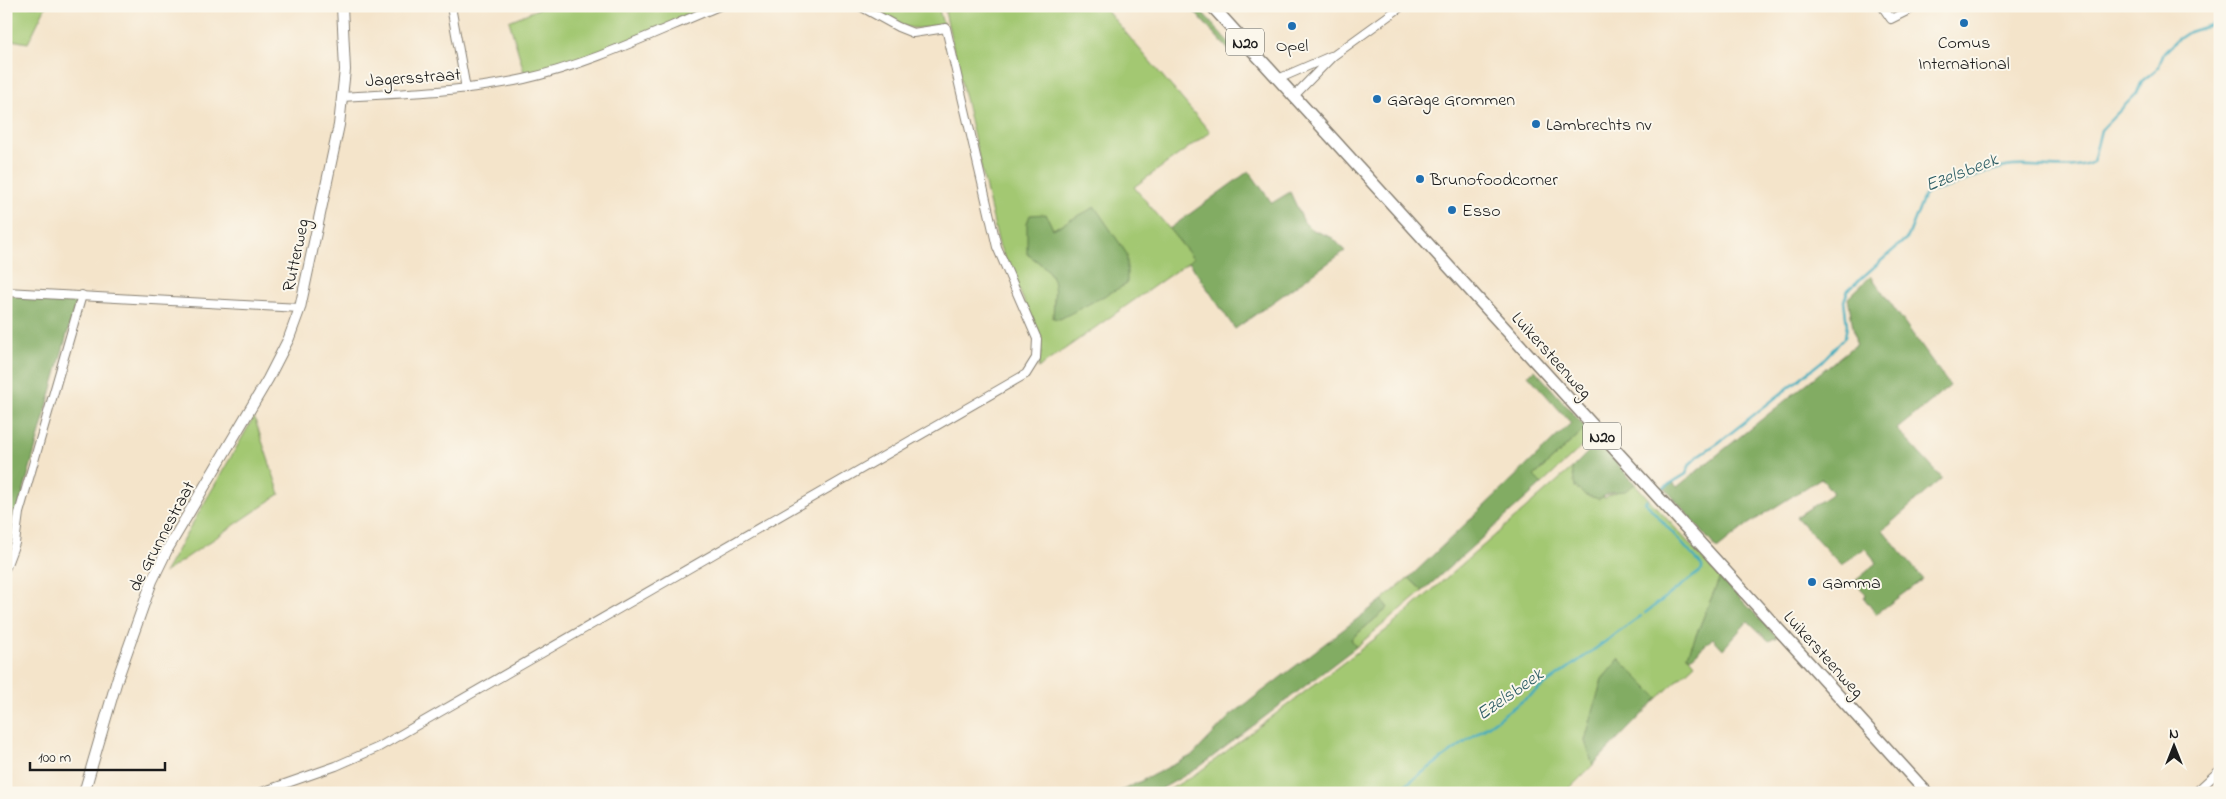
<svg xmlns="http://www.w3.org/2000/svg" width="2226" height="799" font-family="'Indie Flower',sans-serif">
	<rect width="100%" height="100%" fill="#fbf7ec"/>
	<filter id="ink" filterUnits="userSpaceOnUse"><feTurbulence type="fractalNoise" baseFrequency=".02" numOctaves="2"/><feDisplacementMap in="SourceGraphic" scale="10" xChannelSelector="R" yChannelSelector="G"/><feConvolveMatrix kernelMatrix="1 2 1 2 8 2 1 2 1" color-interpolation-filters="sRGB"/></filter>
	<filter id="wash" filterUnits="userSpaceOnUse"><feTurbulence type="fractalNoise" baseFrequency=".0096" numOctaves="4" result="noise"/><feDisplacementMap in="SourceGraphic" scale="20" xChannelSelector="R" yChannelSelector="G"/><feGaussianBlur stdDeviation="1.12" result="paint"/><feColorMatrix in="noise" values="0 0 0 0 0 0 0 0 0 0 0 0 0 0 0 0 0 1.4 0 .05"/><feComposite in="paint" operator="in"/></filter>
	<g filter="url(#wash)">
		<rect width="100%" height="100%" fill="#f4e4ca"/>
		<g fill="#a3c872" stroke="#607247" fill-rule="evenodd">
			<polygon points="6,6 46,6 28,43 6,39"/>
			<polygon points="545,6 714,6 569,65 525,75 509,21"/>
			<path d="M 892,6 L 946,6 L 939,10 L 943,24 C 908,32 907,29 878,11 Z"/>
			<path d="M 956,6 L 1103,6 L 1210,132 L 1134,187 L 1194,258 L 1038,368 L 1041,352 L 1040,337 L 999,245 L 945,12 ZM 1027,254 L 1127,284 L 1053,318 C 1055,281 1060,276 1027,254 Z"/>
			<polygon points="254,417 280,494 164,573"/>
			<polygon points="1586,428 1593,436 1542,484 1534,476"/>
			<path d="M 1572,468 L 1576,482 L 1605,498 C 1616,489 1622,493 1635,484 L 1720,577 L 1688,655 L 1695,664 L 1658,698 L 1619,660 L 1602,679 L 1585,741 L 1593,765 L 1565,793 L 1164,793 L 1199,772 L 1389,628 Z"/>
			<polygon points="1409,578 1423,591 1356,647 1351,639 1388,608 1382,600"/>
		</g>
		<g fill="#82ac64" stroke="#4f6440">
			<polygon points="1189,6 1197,6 1238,53 1234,56"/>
			<polygon points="1249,171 1272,203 1290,192 1304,222 1311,229 1333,238 1345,251 1235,329 1189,262 1193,258 1169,229"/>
			<path d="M 1095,207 L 1127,254 L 1127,284 L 1060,319 L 1053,318 C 1055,281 1060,276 1027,254 L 1027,223 L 1030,215 L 1046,214 L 1053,229 Z"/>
			<polygon points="1871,276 1950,386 1897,429 1942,478 1883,530 1923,579 1876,614 1864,598 1866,594 1854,582 1877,563 1865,548 1841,565 1796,517 1833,493 1821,478 1747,525 1717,549 1665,488 1673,482 1677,487 1856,344 1848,298"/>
			<polygon points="6,295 74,299 76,302 12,533 6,532"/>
			<polygon points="1535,370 1586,428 1534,476 1542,484 1423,591 1409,578 1571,423 1528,375"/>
			<polygon points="1598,442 1635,484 1625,491 1612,492 1599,499 1585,495 1575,487 1572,468"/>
			<polygon points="1720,577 1777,637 1769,641 1748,621 1723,649 1713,638 1691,658 1688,655"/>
			<polygon points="1382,600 1388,608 1351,639 1356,647 1198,768 1154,793 1117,793 1193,755 1230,716"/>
			<polygon points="1619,659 1658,698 1593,765 1585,741 1602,679"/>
		</g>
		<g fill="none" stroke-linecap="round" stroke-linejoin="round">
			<g stroke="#3facbd" stroke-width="2.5">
				<path d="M 1663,488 L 1686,474 L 1690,464 L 1698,456 L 1718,443 L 1821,362 L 1845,337 L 1847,325 L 1844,301 L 1848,290 L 1908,237 L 1924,196 L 1929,192 C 1956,188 1979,172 2006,167 C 2032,162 2071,174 2093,162 L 2101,130 L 2137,93 L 2142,81 L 2158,68 L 2164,53 L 2177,40 L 2189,32 L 2220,22"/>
				<polyline points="1645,613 1702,570 1702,566 1645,502 1647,500"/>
				<polyline points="1394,793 1641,616"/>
			</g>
		</g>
	</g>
	<g filter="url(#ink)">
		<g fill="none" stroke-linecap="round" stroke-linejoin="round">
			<defs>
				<g id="street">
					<polyline points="453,6 452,12 466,89"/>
					<polyline points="1882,6 1891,19 1909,10 1906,6"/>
					<polyline points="1278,79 1331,56"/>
					<polyline points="1294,96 1333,56 1402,6"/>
					<path d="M 343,97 C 403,93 464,92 524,79 C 591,64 655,32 719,6"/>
					<polyline points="6,292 300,308"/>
					<polyline points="6,567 15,543 19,513 82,295"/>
					<polyline points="259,793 336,766 379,747 1026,374 1036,358 1037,339 997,247 946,28 913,33 898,27 860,6"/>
					<polyline points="2195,793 2220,770"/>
				</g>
				<polyline id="secondary" points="84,793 117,680 152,581 167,550 268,379 289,338 300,308 339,125 345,70 342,6"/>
				<polyline id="primary" points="1212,6 1927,793"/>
			</defs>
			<use href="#street" stroke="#888073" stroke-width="10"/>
			<use href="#secondary" stroke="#888073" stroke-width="12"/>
			<use href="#primary" stroke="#888073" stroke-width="14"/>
			<use href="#street" stroke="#fff" stroke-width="8"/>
			<use href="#secondary" stroke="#fff" stroke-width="10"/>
			<use href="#primary" stroke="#fff" stroke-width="11"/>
		</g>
	</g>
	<g fill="#1f6fb2" stroke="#fbf7ec" stroke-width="2">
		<circle cx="1964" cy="23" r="5"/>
		<circle cx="1292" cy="26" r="5"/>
		<circle cx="1377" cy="99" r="5"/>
		<circle cx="1536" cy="124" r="5"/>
		<circle cx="1420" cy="179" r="5"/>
		<circle cx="1452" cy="210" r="5"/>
		<circle cx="1812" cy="582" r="5"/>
	</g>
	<g text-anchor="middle" stroke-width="4" stroke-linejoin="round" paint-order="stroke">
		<g fill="#fbf7ec" stroke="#5f5e5a" stroke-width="1">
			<rect x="1226" y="28.5" width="38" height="27" rx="4"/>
			<rect x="1583" y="422.5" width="38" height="27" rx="4"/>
		</g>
		<g font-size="16" font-weight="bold" fill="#1c1c1c">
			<text x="1245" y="48">N20</text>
			<text x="1602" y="442">N20</text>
		</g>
		<g font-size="18" fill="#1c1c1c" stroke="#fbf7ec" text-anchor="start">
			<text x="1964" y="48" text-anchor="middle">Comus<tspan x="1964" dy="21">International</tspan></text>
			<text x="1292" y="51" text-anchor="middle">Opel</text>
			<text x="1387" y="105">Garage Grommen</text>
			<text x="1546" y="130">Lambrechts nv</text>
			<text x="1430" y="185">Brunofoodcorner</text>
			<text x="1462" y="216">Esso</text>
			<text x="1822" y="588">Gamma</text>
		</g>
		<g font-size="18" fill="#1c1c1c" stroke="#fbf7ec">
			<text transform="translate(413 77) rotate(-4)" y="6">Jagersstraat</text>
			<text transform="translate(295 255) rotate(-78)" y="6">Rutterweg</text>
			<text transform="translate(1552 355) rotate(48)" y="6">Luikersteenweg</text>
			<text transform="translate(161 536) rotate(-62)" y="6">de Grunnestraat</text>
			<text transform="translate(1824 654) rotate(48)" y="6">Luikersteenweg</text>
		</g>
		<g font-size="19" font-style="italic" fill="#2c5d64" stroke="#fbf7ec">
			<text transform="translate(1961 171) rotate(-21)" y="7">Ezelsbeek</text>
			<text transform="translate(1509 693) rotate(-35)" y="7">Ezelsbeek</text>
		</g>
	</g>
	<rect width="2226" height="799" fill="none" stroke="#fbf7ec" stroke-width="25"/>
	<g transform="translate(2174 746)" stroke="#fbf7ec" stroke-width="4" paint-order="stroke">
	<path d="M0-4L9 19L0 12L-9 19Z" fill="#1c1c1c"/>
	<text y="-8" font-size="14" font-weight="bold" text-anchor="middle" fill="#1c1c1c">N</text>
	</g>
	<path d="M30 762v8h135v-8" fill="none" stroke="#1c1c1c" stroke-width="2.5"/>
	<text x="38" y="762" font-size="15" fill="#1c1c1c" stroke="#fbf7ec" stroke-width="4" paint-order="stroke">100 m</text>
</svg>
